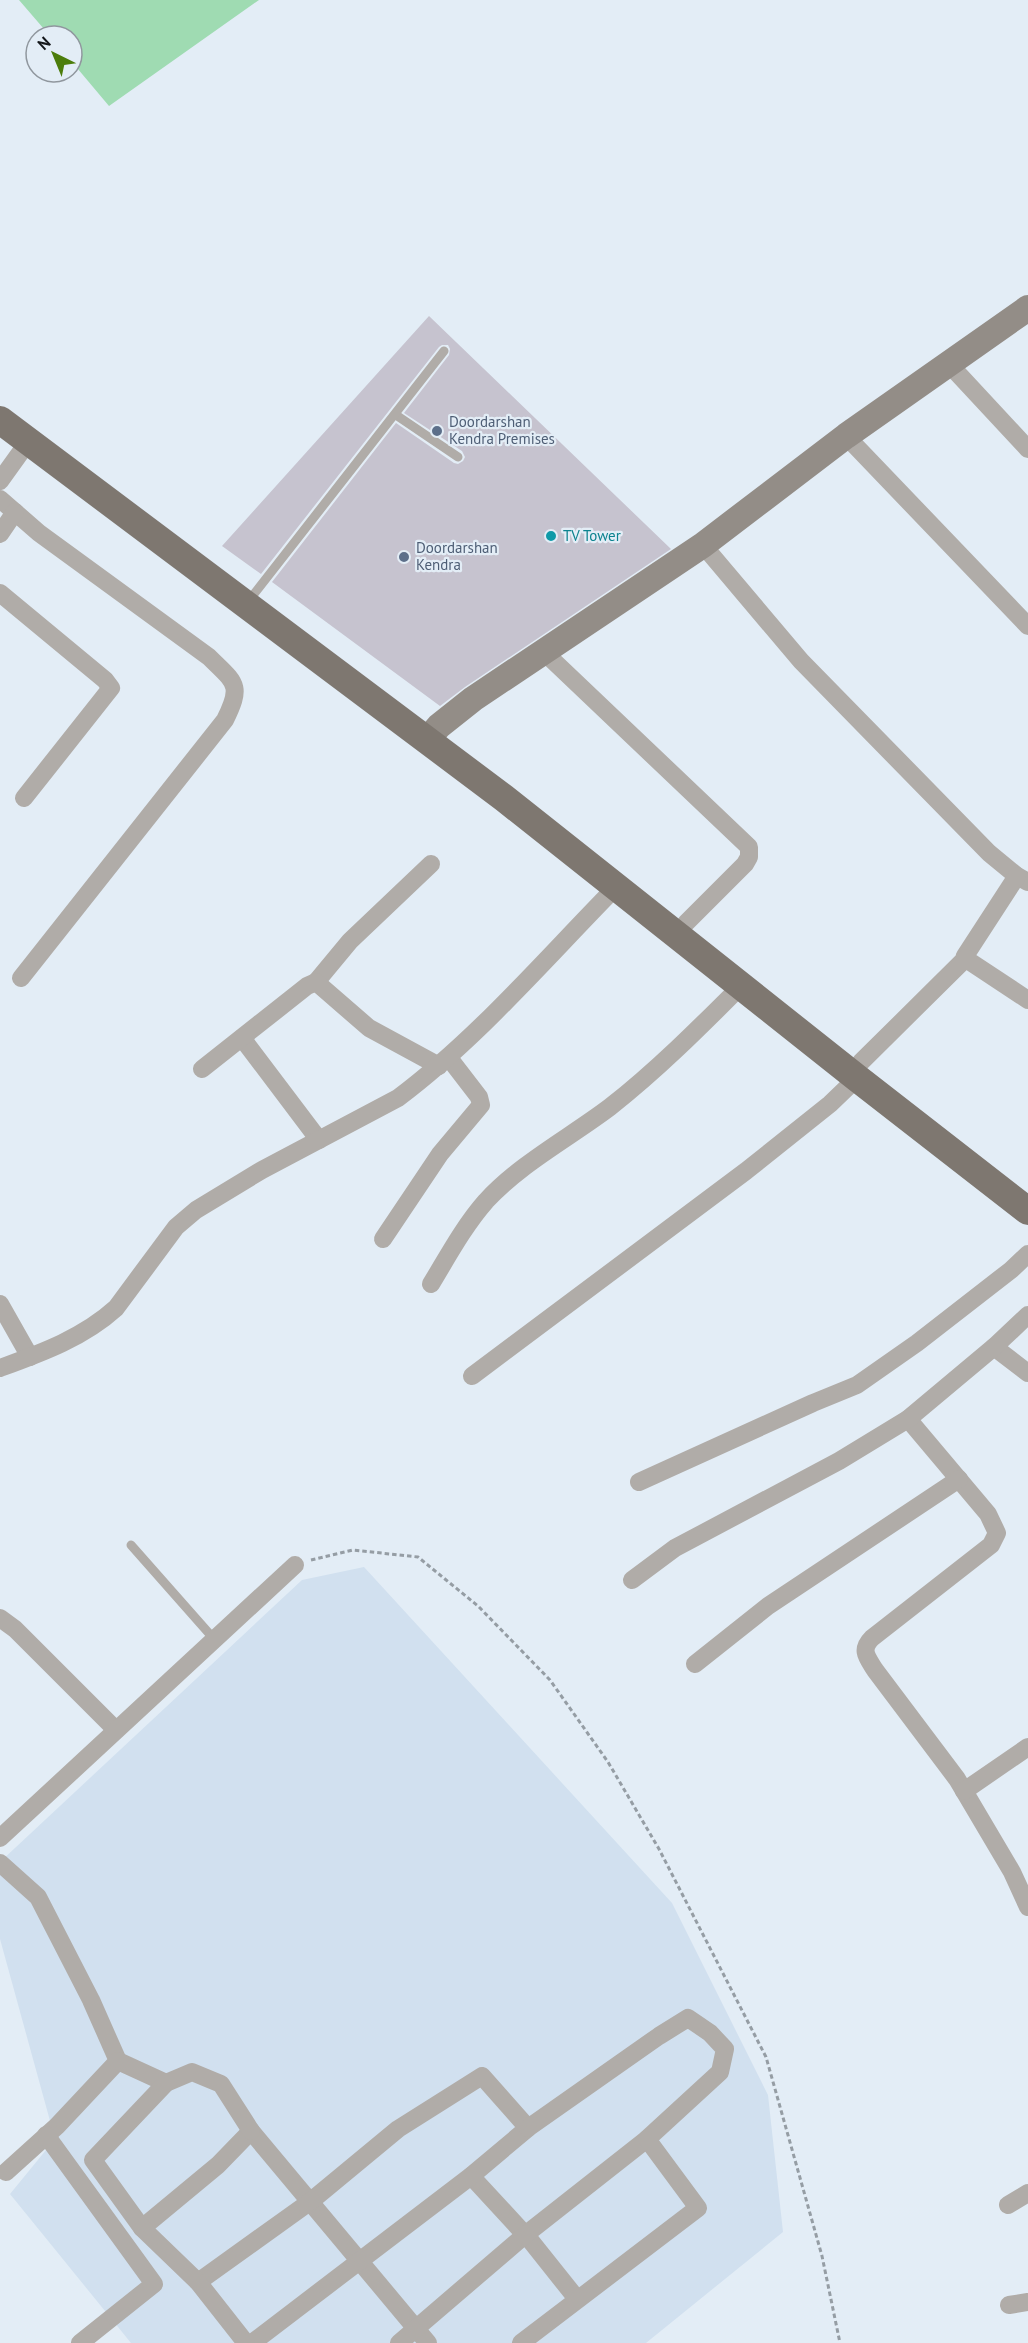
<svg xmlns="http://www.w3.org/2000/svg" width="1028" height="2343" font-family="'PT Sans',sans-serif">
	<rect width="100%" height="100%" fill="#e3edf6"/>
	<polygon fill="#d1e0ef" points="364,1567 672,1903 768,2095 783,2232 646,2343 131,2343 10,2194 55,2139 0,1939 0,1862 302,1580"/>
	<polygon fill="#9fdbb2" points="19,0 259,0 109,106 72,62 72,36 50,36"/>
	<polygon fill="#c6c3cf" points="429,316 671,549 465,687 440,706 272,582 396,423 454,463 458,464 463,461 465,457 462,451 404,413 449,355 450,349 448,345 442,345 439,347 261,574 222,546"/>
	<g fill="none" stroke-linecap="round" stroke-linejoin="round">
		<polyline stroke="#959da4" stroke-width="3" stroke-dasharray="4.5 3" stroke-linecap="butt" points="311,1560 353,1550 418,1557 478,1606 550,1680 608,1762 659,1849 766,2057 822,2256 840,2343"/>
		<g stroke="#b0aca8" stroke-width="9">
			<polyline points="396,415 458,457"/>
			<polyline points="254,594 444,351"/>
			<polyline points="131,1545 214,1639"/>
		</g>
		<g stroke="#b0aca8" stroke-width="18">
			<polyline points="949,364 1028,449"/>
			<polyline points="846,436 1028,626"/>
			<polyline points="0,481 28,442"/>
			<path d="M 0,499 L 39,533 L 209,657 C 235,683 243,684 225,720 L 21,978"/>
			<polyline points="0,534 15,512"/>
			<polyline points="703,545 801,661 989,853 1017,876 1028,882"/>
			<polyline points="0,593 105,680 111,688 24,798"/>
			<polyline points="544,652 749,847 749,857 745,864 686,923"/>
			<polyline points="1017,876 965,956 969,961 1028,1000"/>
			<polyline points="316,982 350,941 431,864"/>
			<polyline points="242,1038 319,1140"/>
			<polyline points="861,1062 966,958"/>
			<polyline points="202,1069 307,986 316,982 369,1028 439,1066"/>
			<polyline points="383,1239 440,1154 481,1105 479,1097 449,1058"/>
			<path d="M 431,1284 C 448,1256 464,1226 486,1201 C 521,1163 569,1138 610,1107 C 656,1071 699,1028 741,986"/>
			<polyline points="0,1304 30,1357"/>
			<polyline points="994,1347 1028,1373"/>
			<path d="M 0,1368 C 41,1353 83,1338 116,1308 L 176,1227 L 196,1210 L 262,1170 L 398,1098 C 478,1038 546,958 616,887"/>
			<polyline points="472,1376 746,1171 830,1104 857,1078"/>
			<path d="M 908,1419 L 988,1514 L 997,1533 L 991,1545 L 872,1638 C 860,1650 867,1657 875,1670 L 957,1779 L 1012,1872 L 1028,1907"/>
			<polyline points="639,1482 813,1403 857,1385 917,1343 1011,1270 1028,1254"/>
			<polyline points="632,1580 675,1548 839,1461 908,1419 994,1347 1028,1315"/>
			<polyline points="0,1618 15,1629 116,1730"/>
			<polyline points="695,1664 768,1606 959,1479"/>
			<polyline points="964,1791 1028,1747"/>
			<polyline points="0,1838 295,1565"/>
			<polyline points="0,1863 38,1897 91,2000 118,2061 57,2126 6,2172"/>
			<polyline points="118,2061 166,2083"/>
			<polyline points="46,2135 154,2284 80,2343"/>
			<polyline points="471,2176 530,2240 577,2299"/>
			<polyline points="1008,2205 1028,2193"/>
			<polyline points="142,2228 218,2165 251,2131 428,2343"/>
			<polyline points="198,2282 311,2201 398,2129 482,2076 528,2128 471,2176 252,2343"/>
			<polyline points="1009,2305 1028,2302"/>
			<polyline points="246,2343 198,2282 142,2228 93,2160 166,2083 192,2072 221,2084 251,2131"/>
			<polyline points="399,2343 525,2235 647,2139"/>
			<polyline points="521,2343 698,2208 647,2139 720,2072 725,2049 710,2033 688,2018 659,2036 528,2128"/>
		</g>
		<polyline stroke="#938d87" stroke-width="26" points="427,740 439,726 473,699 703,545 846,436 1028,308"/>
		<polyline stroke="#7e7770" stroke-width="28" points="0,420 504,798 857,1078 1028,1211"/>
	</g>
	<g fill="#5c6f8a" stroke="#e3edf6" stroke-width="2">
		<circle cx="437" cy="431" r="6"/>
		<circle cx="404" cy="557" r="6"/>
	</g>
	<circle fill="#0f9aa8" stroke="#e3edf6" stroke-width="2" cx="551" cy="536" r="6"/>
	<g text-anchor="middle" stroke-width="4.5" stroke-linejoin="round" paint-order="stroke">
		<g font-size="15" fill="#4e5e75" stroke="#e3edf6" text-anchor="start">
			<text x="449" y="427">Doordarshan<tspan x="449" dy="17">Kendra Premises</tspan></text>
			<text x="416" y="553">Doordarshan<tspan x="416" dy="17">Kendra</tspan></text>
		</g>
		<g font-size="15" fill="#0d838f" stroke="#e3edf6" text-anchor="start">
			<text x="563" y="541">TV Tower</text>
		</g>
	</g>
	<g transform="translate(54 54) rotate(317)"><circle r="28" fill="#e3edf6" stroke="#90979e" stroke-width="1.5"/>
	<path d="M0-4.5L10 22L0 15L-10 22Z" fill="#4c7d0b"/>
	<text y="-9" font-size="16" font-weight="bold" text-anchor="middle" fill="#14171a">N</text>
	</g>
</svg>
